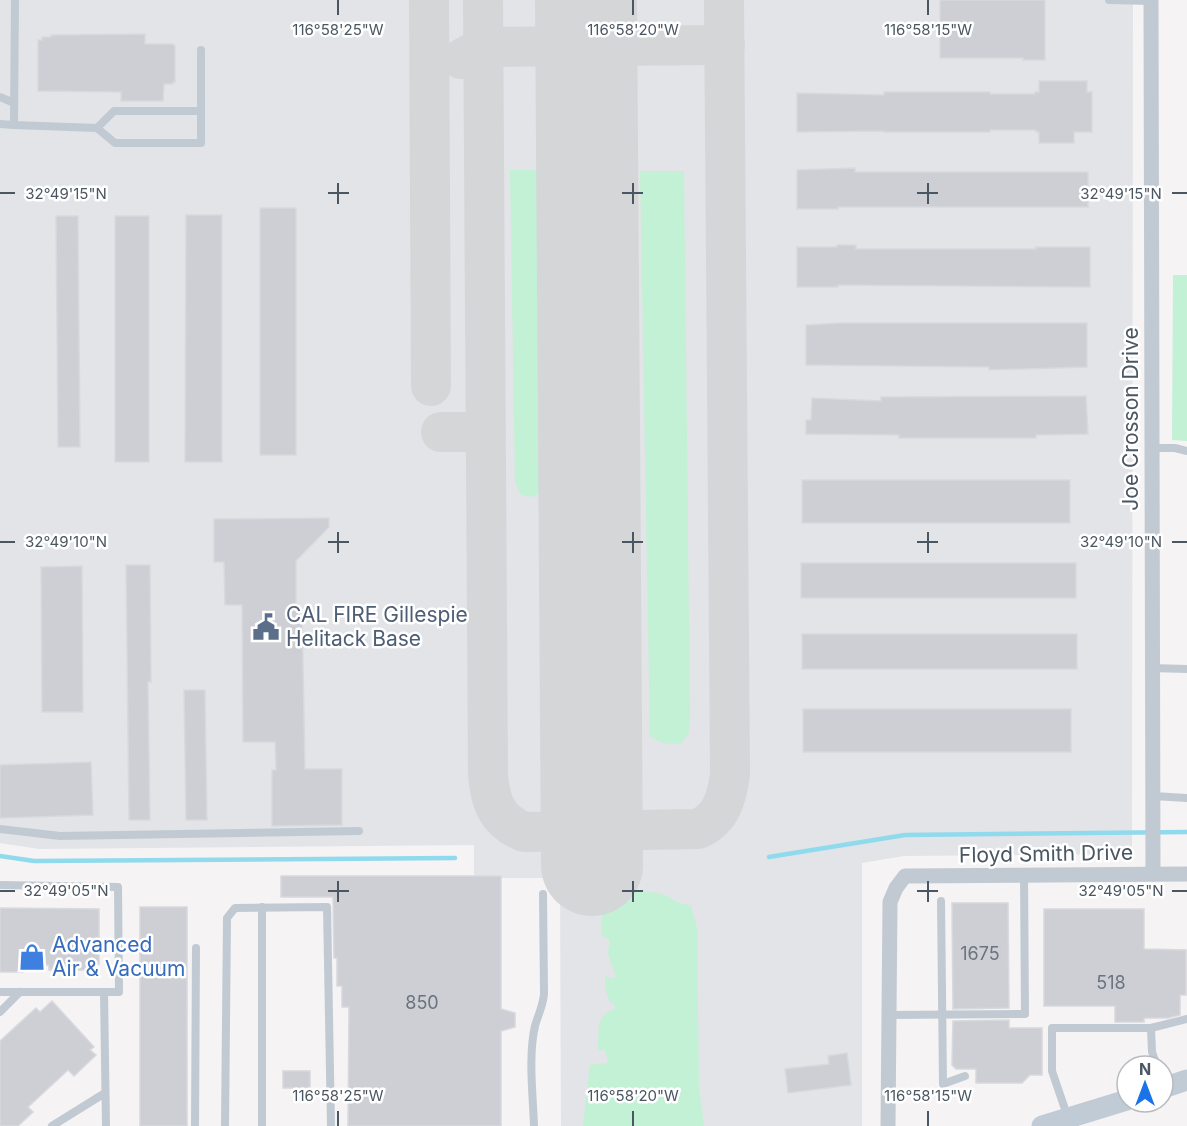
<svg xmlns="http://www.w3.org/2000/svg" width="1187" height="1126" font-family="Inter,sans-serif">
	<rect width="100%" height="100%" fill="#f5f3f3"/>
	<polygon fill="#e2e4e7" points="0,0 1133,0 1132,854 904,856 862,863 862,1126 561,1126 560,878 474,878 474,845 39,849 0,843"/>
	<g fill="#c3f1d5">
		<polygon points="510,170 542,170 543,479 539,493 533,497 521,495 517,487 515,478"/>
		<path d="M 640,171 L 684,171 L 690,717 L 689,733 L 681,743 C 669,745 659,744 650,735 Z"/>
		<polygon points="1173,275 1187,275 1187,441 1172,440"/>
		<path d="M 603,892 C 620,892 639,890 656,893 C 671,895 676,905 691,905 L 697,928 L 699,1087 L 704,1126 L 583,1126 L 590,1065 L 608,1063 L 605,1050 L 598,1050 C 599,1033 595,1014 615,1009 L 615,1005 L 610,1002 L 605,988 L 605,976 L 612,979 L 616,977 L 608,954 L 610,940 L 602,935 C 599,920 605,907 603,892 Z"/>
	</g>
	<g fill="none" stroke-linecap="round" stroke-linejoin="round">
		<g stroke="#90daee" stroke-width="4.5">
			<polyline points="0,856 34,861 455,858"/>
			<polyline points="769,857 905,835 1187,832"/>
		</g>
		<g stroke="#d5d6d8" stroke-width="40">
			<polyline points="429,0 431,386"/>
			<path d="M 483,0 L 488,774 C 490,802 497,821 524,832 L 698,829 C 721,819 727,798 730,774 L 724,0"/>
			<polyline points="461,59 483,47 725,45"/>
			<polyline points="441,432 486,432"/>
		</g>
		<polyline stroke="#d5d6d8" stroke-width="102" points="586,0 592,865"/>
	</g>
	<g fill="#cdcfd5" stroke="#d7d9de" stroke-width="1.5">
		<polygon points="940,0 1045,0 1045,60 1023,60 1023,58 940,58"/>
		<polygon points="145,34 145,44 173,44 175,46 175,82 173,82 173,84 164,84 163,101 121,101 121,92 38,91 38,40 42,40 42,37 51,37 51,35"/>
		<polygon points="1039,81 1087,81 1087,92 1092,92 1092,132 1074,132 1074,143 1039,143 1039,132 1036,132 1036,130 990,130 990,132 884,132 884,131 797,132 797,93 884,95 884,92 990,92 990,94 1035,94 1035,92 1039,92"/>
		<polygon points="855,168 855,172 1088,172 1088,207 838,207 838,209 797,209 797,170"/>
		<rect x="260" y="208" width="36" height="247"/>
		<polygon points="186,215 222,215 222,462 185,462"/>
		<polygon points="56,216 78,216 80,447 58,447"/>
		<rect x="115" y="216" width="34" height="246"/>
		<polygon points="837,245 856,245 856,249 1036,249 1036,247 1090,247 1090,287 838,285 838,287 797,287 797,247 837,247"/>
		<polygon points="840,323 1087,323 1087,367 989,370 989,367 806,365 806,325"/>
		<polygon points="1086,396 1088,434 1036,435 1036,438 899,438 899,435 806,434 806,420 811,420 812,398 881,401 881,397"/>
		<rect x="802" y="480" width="268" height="43"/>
		<polygon points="329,518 329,527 296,561 296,611 302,611 305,769 342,769 342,825 272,826 272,770 276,770 275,742 243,742 242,605 225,605 224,562 214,562 214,519"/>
		<rect x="801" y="563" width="275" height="35"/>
		<polygon points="126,565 150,565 151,682 148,682 150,820 129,820"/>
		<polygon points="82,566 83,712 42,712 41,567"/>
		<rect x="802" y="634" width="275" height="35"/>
		<polygon points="184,690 205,690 207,820 186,820"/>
		<rect x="803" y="709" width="268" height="43"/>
		<polygon points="91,762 93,815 0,818 0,765"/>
		<polygon points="281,876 501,876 501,1009 515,1013 515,1027 501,1031 501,1126 348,1126 349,1007 342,1007 342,986 337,986 337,958 334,958 333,897 281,897"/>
		<polygon points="952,903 1008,903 1009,1008 953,1009"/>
		<rect x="140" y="907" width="47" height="219"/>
		<polygon points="0,908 99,909 99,964 91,964 91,970 49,970 49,965 23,965 23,972 0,972"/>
		<polygon points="1044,909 1144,909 1144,949 1186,950 1186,995 1180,995 1180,1015 1168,1018 1144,1018 1144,1022 1115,1022 1115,1006 1044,1006"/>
		<polygon points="52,1001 94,1047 90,1050 96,1055 74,1076 68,1070 28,1107 33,1112 18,1126 0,1126 0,1041 36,1008 40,1012"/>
		<polygon points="1009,1020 1009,1028 1042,1028 1042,1075 1030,1075 1022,1083 976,1083 976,1069 956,1069 952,1065 953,1021"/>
		<polygon points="847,1053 851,1085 788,1093 785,1069 829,1064 828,1056"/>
		<rect x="283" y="1071" width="27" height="17"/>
	</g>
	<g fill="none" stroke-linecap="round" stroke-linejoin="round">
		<g stroke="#c1cad2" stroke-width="8">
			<polyline points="15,0 14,125 97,128 115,143 201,143 201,50"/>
			<polyline points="1109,0 1151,1"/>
			<polyline points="0,97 14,103"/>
			<polyline points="0,124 14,125"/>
			<polyline points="97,128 114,111 201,111"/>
			<polyline points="1152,448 1175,448 1187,451"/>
			<polyline points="1151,668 1187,669"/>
			<polyline points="1153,796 1187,798"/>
			<polyline points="0,829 60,836 359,831"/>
			<polyline points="0,885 118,887 119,992 104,992"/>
			<polyline points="941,901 943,1084 965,1076"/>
			<polyline points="0,992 104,992 106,1126"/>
			<polyline points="0,1012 20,992"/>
			<polyline points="889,1015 1025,1014 1024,875"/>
			<polyline points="1151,1028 1187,1019"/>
			<polyline points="1068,1118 1052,1071 1052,1028 1151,1028 1152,1052 1157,1066"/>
			<polyline points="52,1126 105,1093"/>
			<polyline points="195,1126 196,948"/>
			<polyline points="225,1126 227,918 235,908 327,907 331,1126"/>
			<polyline points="262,1126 262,907"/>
			<path d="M 534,1126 C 533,1095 528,1056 535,1026 C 538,1015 543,1006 544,994 L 543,894"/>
		</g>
		<g stroke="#c1cad2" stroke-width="15">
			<polyline points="1151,0 1153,874"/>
			<polyline points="888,1126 890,902 896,888 905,876 1187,874"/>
		</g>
		<g stroke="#c1cbd6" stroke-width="21">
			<polyline points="1163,1088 1187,1080"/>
			<polyline points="1042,1126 1127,1100"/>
		</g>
	</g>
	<path fill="none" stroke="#4a5661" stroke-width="2" d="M 338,0 L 338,15M 633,0 L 633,15M 928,0 L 928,15M 338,183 L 338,204M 633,183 L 633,204M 928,183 L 928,204M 0,193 L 15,193M 328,193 L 349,193M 622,193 L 643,193M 917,193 L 938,193M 1172,193 L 1187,193M 338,532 L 338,553M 633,532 L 633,553M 928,532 L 928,553M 0,542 L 15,542M 328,542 L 349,542M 622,542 L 643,542M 917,542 L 938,542M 1172,542 L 1187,542M 338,881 L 338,902M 633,881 L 633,902M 928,881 L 928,902M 0,891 L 15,891M 328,891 L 349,891M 622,891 L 643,891M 917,891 L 938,891M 1172,891 L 1187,891M 338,1111 L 338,1126M 633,1111 L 633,1126M 928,1111 L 928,1126"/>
	<defs>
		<symbol id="civic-bare" viewBox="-9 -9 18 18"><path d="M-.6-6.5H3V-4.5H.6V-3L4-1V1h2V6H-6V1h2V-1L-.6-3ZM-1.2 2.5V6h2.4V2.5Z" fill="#5c6f8a" stroke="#fff" stroke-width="2.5" paint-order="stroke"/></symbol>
		<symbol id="shop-bare" viewBox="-9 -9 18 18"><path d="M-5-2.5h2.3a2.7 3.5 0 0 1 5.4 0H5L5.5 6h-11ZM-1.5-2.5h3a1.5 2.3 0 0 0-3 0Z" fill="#3f7fe0" stroke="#fff" stroke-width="2.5" paint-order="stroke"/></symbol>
	</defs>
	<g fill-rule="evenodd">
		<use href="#civic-bare" x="247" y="608" width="38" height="38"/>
		<use href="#shop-bare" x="13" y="938" width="38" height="38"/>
	</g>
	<g text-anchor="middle" stroke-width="5" stroke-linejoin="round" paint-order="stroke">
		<g font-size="18" fill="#6b747e">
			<text x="980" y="960">1675</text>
			<text x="1111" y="989">518</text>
			<text x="422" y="1009">850</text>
		</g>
		<g font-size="21" fill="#4a5661" stroke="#fff">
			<text transform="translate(1131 419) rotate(-90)" y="7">Joe Crosson Drive</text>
			<text transform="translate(1046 854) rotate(-1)" y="7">Floyd Smith Drive</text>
		</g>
		<g font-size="21" fill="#4e5e75" stroke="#fff" text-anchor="start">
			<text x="286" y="622">CAL FIRE Gillespie<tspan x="286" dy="24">Helitack Base</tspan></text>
		</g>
		<g font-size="21" fill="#366cbe" stroke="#fff" text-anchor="start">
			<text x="52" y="952">Advanced<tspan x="52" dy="24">Air &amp; Vacuum</tspan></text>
		</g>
	</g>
	<g font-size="15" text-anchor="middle" fill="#4a5661" stroke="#fff" stroke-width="5" stroke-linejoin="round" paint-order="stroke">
		<text x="338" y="35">116°58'25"W</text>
		<text x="633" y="35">116°58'20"W</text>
		<text x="928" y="35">116°58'15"W</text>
		<text x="66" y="199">32°49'15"N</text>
		<text x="1121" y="199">32°49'15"N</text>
		<text x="66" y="547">32°49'10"N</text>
		<text x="1121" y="547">32°49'10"N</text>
		<text x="66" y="896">32°49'05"N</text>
		<text x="1121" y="896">32°49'05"N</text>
		<text x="338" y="1101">116°58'25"W</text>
		<text x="633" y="1101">116°58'20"W</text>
		<text x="928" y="1101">116°58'15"W</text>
	</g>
	<g transform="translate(1145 1084)"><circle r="28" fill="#ffffff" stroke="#b7bbc0" stroke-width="1.5"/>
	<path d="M0-4.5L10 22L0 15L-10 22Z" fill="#1a73e8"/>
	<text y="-9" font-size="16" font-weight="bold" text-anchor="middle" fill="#4a5661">N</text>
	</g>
</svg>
